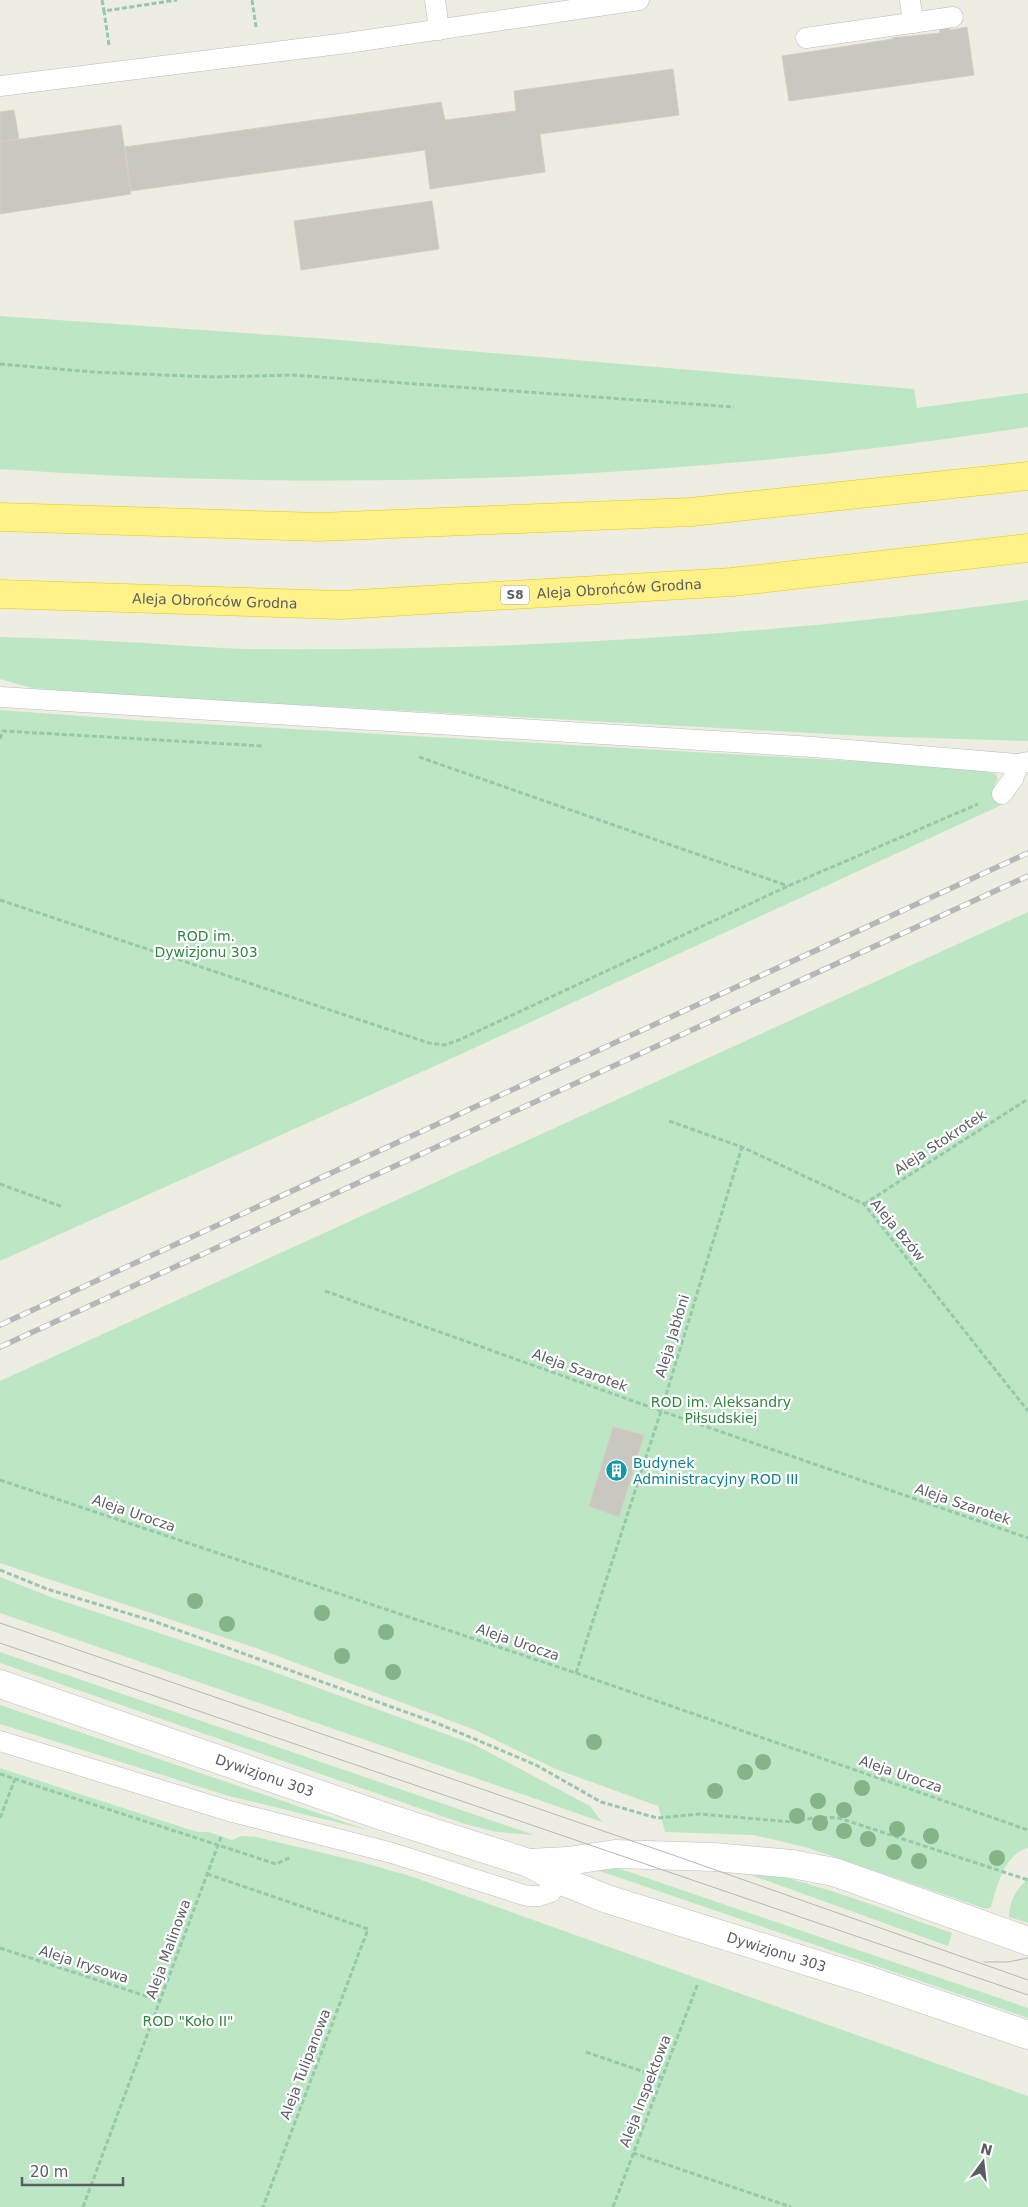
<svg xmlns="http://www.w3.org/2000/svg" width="1028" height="2207" font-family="'DejaVu Sans',sans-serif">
	<rect width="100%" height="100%" fill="#eeede2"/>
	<g fill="#bde7c4">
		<path d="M 0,316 L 316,338 L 914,389 L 917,408 L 1028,393 L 1028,427 C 688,480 343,493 0,469 Z"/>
		<path d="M 1028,600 L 1028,741 L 865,736 L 137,696 L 32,688 L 0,679 L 0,637 C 48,638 97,640 145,643 C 179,645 214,648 248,649 C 509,651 770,636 1028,600 Z"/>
		<polygon points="0,710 135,720 974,768 996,774 998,779 994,786 999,787 1006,803 446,1061 0,1261"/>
		<path d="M 1028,912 L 1028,1848 C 1004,1854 997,1887 991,1907 L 986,1909 L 805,1847 L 753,1835 L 665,1832 L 658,1806 L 558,1770 L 475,1730 L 256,1648 L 0,1563 L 0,1381 Z"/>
		<polygon points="0,1577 51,1597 255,1665 473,1744 590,1806 602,1822 0,1613"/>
		<polygon points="0,1652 534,1835 497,1832 465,1824 0,1663"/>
		<polygon points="0,1705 368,1830 229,1796 0,1724"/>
		<polygon points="0,1768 197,1832 209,1832 232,1840 241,1836 256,1837 361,1862 410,1876 1028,2096 1028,2207 0,2207"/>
		<polygon points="603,1863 1028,2008 1028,2018 600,1871"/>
		<path d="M 723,1865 C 802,1876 876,1907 952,1933 L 948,1946 Z"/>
		<path d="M 1028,1879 L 1028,1923 L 1009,1917 C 1009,1902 1016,1889 1028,1879 Z"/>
	</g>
	<g fill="#c9c7bf" stroke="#d3d0c0">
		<polygon points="950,26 950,30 967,27 974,75 789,101 782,56 893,39 892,38 940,33 939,27"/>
		<polygon points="673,69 679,115 540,134 545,172 430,189 425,150 131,191 125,147 441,102 445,120 516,111 514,91"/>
		<polygon points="14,110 19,139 0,142 0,112"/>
		<polygon points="121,125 131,194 0,214 0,142"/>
		<polygon points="432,201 439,249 301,270 294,221"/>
		<polygon points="613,1427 644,1435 619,1517 589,1506"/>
	</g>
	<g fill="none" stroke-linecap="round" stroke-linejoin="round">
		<defs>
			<g id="lane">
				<polyline points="435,0 439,30"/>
				<polyline points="910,0 913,23"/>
				<polyline points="806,38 953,17"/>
				<polyline points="0,86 347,43 639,0"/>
				<polyline points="0,697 813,747 1018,764 1028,762"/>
				<polyline points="1002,794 1013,779 1018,764"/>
				<polyline points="0,1741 229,1811 392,1853 527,1896 539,1896 551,1892 565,1867"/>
			</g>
			<g id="secondary">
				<path id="s1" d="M 0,1684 L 385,1817 L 529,1863 L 567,1883 L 607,1899 L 867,1980 L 1028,2035"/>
				<polyline points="529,1863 568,1861 615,1854 714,1857 792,1864 834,1872 1028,1941"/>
			</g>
			<g id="highway">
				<polyline points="0,517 319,527 691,512 1028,476"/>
				<path id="s2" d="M 0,594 L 341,605 L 732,582 L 1028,548"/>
			</g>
		</defs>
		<use href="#lane" stroke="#babbc2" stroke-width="21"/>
		<use href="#secondary" stroke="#bbbdc5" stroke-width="29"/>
		<use href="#highway" stroke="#f1c900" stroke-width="29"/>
		<g stroke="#96c8ab" stroke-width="3" stroke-dasharray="5 2.5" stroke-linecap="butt">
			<polyline points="102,0 104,11"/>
			<polyline points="252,0 256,27"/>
			<polyline points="109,45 104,11 177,0"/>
			<polyline points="0,364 93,372 213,377 292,375 734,407"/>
			<polyline points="0,739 3,731 263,746"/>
			<polyline points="419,757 788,886"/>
			<polyline points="0,900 429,1043 444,1045 459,1040 788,886 978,804"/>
			<polyline points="669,1121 742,1147 864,1204 1028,1411"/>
			<polyline points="0,1184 63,1207"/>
			<polyline points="864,1204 1028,1099"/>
			<polyline points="325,1291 661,1411 1028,1538"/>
			<polyline points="0,1480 576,1673 1028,1830"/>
			<polyline points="0,1570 47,1589 153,1621 439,1724 536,1765 601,1802 657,1818 700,1814 792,1822 818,1817 839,1818 1028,1880"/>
			<polyline points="576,1673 661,1411 742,1147"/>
			<polyline points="0,1774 276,1864 291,1857"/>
			<polyline points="0,1818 15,1779"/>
			<polyline points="207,1874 368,1929 263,2207"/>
			<polyline points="0,1948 161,2001"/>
			<polyline points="586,2052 662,2078"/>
			<polyline points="633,2153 791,2207"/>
			<polyline points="83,2207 221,1837"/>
			<polyline points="613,2207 698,1983"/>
		</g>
		<use href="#lane" stroke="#fff" stroke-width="20"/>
		<use href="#secondary" stroke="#fff" stroke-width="28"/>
		<use href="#highway" stroke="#fff289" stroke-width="28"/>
		<g stroke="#b6b6b7" stroke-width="1">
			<polyline points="0,1623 673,1855 1028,1980"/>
			<polyline points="0,1643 1028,1995"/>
			<polyline points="984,1962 1008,1962 1028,1958"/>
		</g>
		<defs>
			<g id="rail">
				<polyline points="0,1325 1028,853"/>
				<polyline points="0,1347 1028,876"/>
			</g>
		</defs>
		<use href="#rail" stroke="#b6b6b7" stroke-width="5.5"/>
		<use href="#rail" stroke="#fff" stroke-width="4" stroke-dasharray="11" stroke-linecap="butt"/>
	</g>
	<g fill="#86b489">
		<circle cx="195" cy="1601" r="8"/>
		<circle cx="322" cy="1613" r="8"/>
		<circle cx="227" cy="1624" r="8"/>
		<circle cx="386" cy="1632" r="8"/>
		<circle cx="342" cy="1656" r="8"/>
		<circle cx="393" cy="1672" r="8"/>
		<circle cx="594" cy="1742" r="8"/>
		<circle cx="763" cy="1762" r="8"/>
		<circle cx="745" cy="1772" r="8"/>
		<circle cx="862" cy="1788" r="8"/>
		<circle cx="715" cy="1791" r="8"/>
		<circle cx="818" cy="1801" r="8"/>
		<circle cx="844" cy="1810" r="8"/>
		<circle cx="797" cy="1816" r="8"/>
		<circle cx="820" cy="1823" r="8"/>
		<circle cx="897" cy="1829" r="8"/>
		<circle cx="844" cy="1831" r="8"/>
		<circle cx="931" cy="1836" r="8"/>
		<circle cx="868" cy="1839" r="8"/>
		<circle cx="894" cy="1852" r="8"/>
		<circle cx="997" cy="1858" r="8"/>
		<circle cx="919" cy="1861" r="8"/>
	</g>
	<defs>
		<symbol id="building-disc" viewBox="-11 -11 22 22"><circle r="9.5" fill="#0f9aa8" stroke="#fff"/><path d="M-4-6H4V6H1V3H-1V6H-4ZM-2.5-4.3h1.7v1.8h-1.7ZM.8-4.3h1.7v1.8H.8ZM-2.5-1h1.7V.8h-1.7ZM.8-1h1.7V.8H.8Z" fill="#fff"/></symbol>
	</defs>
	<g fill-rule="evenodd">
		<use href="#building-disc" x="604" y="1458" width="25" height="25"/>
	</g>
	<g text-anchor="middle" stroke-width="4.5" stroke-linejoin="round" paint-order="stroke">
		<rect fill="#fff" stroke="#8c8e92" stroke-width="1" x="501" y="585.5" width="28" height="19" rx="4"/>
		<g font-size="12" font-weight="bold" fill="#5b5d64">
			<text x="515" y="599">S8</text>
		</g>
		<g font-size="14" fill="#5b5d64" stroke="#fff">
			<text dy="5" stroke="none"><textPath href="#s2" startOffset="620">Aleja Obrońców Grodna</textPath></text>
			<text dy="5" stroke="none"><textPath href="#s2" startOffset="215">Aleja Obrońców Grodna</textPath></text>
			<text transform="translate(940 1142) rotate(-33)" y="5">Aleja Stokrotek</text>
			<text transform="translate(898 1230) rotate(50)" y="5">Aleja Bzów</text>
			<text transform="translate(672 1336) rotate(-73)" y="5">Aleja Jabłoni</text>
			<text transform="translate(580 1370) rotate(20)" y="5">Aleja Szarotek</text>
			<text transform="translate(963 1504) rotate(19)" y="5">Aleja Szarotek</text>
			<text transform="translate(134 1513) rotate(19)" y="5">Aleja Urocza</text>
			<text transform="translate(518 1642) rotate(19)" y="5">Aleja Urocza</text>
			<text transform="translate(901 1774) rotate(19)" y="5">Aleja Urocza</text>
			<text dy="5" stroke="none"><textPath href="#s1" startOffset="280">Dywizjonu 303</textPath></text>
			<text transform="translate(168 1949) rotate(-70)" y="5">Aleja Malinowa</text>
			<text dy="5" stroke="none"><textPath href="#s1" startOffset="822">Dywizjonu 303</textPath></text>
			<text transform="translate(84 1964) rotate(18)" y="5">Aleja Irysowa</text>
			<text transform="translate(305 2064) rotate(-69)" y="5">Aleja Tulipanowa</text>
			<text transform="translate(645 2091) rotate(-69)" y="5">Aleja Inspektowa</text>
		</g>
		<g font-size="14" fill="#308641" stroke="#fff">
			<text x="206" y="941">ROD im.<tspan x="206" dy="16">Dywizjonu 303</tspan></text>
			<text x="721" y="1407">ROD im. Aleksandry<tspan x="721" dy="16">Piłsudskiej</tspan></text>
			<text x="188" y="2026">ROD "Koło II"</text>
		</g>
		<g font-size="14" fill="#0d838f" stroke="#fff" text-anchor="start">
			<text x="633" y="1468">Budynek<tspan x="633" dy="16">Administracyjny ROD III</tspan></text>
		</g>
	</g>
	<g transform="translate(983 2162) rotate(15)" stroke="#ffffff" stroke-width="4" paint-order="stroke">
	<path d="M0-4L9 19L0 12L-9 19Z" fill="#5b5d64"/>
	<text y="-8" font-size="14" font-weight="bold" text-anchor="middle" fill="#5b5d64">N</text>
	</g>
	<path d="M22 2177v8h101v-8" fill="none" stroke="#5b5d64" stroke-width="2.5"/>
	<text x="30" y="2177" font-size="15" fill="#5b5d64" stroke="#ffffff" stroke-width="4" paint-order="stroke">20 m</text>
</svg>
